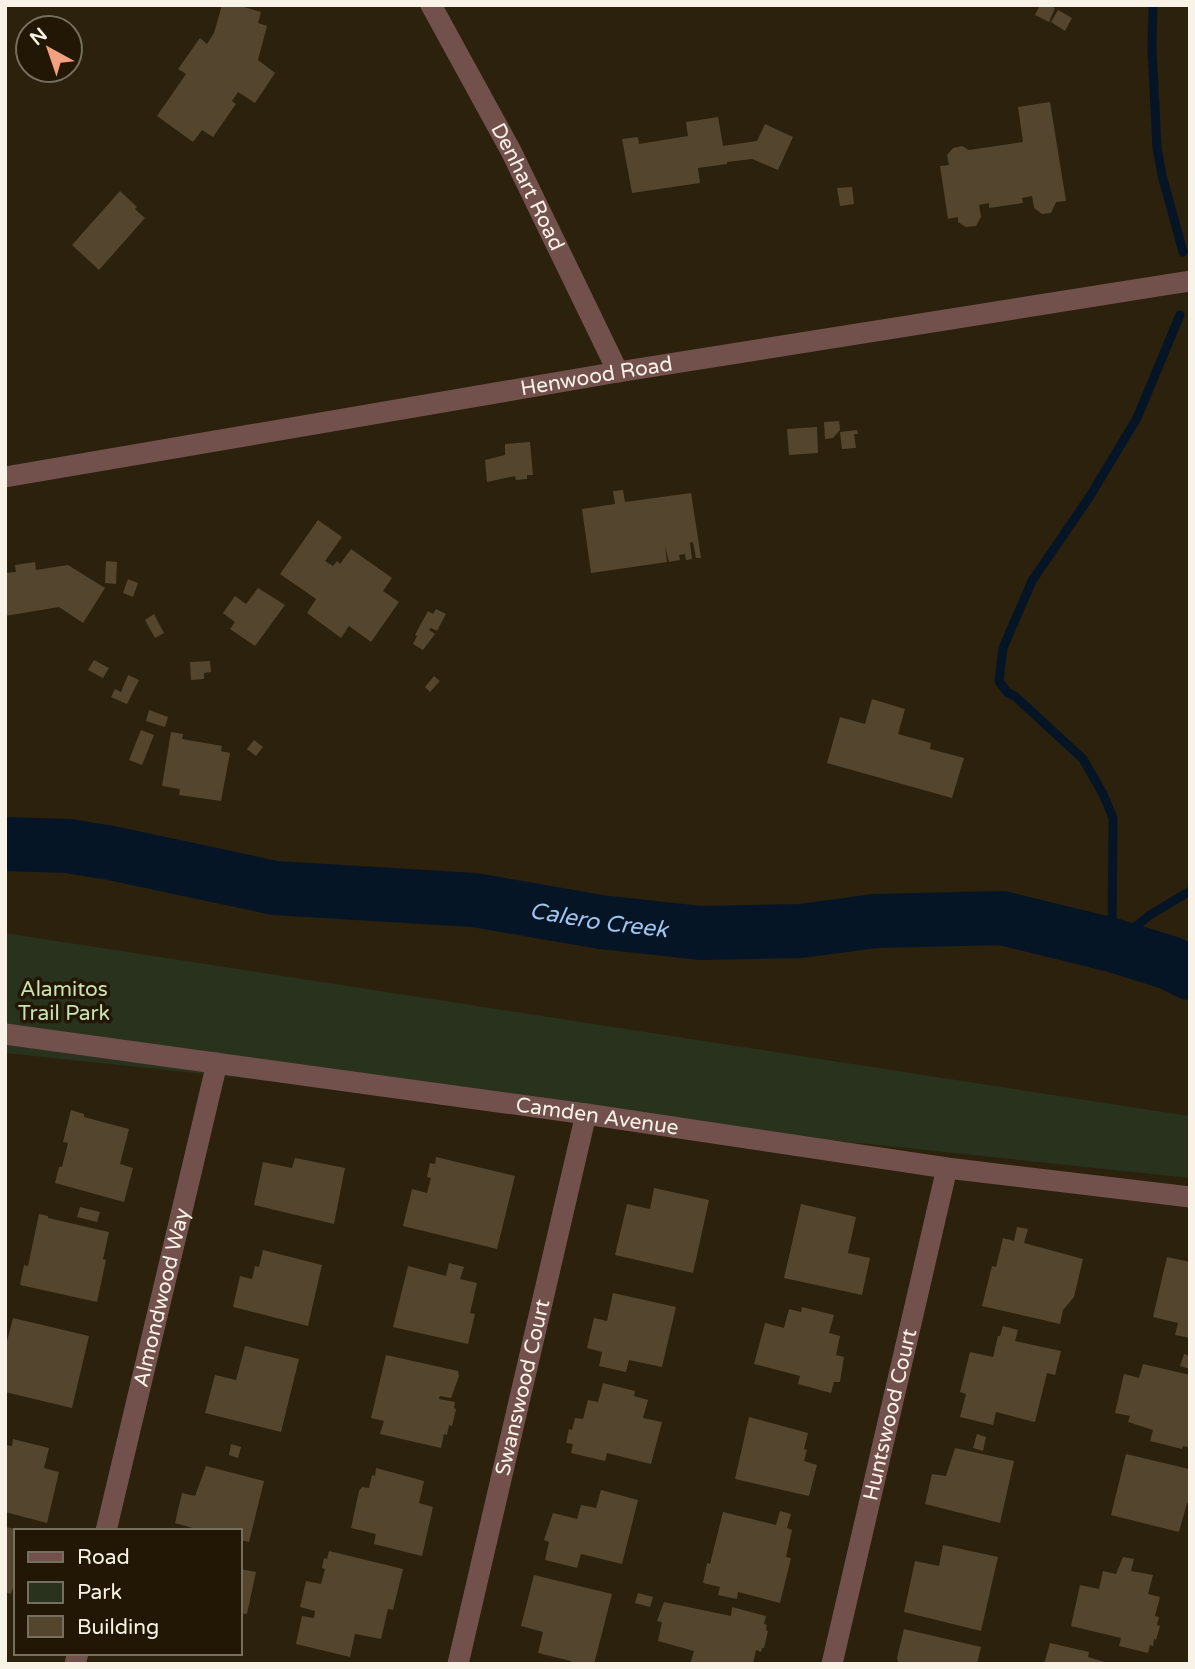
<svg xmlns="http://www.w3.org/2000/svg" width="1195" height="1669" font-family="'Varela Round',sans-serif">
	<rect width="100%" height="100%" fill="#2b210d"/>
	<polygon fill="#28321d" points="5,933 1190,1116 1190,1178 5,1053"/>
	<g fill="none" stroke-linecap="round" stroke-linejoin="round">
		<g stroke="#051526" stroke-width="9">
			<polyline points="1153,5 1152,48 1157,148 1162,175 1183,252"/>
			<polyline points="1112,945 1113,818 1103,794 1083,759 1016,697 1007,692 999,681 1003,648 1032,581 1090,496 1137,418 1180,315"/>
			<polyline points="1112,945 1150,915 1190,891"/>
		</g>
		<path stroke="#051526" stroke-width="54" id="s1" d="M 5,844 L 68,846 L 111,853 L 275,888 L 474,900 L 601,922 L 701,933 L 801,931 L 875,921 L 1002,918 L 1112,945 L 1170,963 L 1190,973"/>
	</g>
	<g fill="#54462e">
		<polygon points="222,5 237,5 261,12 258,23 267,26 258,60 275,73 255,103 238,92 232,101 236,104 213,137 202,130 193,142 157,116 186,74 178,69 200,38 207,44 214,33"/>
		<polygon points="1040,5 1049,5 1055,8 1049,22 1035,15"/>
		<polygon points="1058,10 1072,18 1065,31 1051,22"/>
		<polygon points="1050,102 1066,201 1056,202 1051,213 1042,214 1034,208 1032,196 1022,198 1023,203 989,208 989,203 979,205 981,217 976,226 966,227 958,222 958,217 948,219 940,166 949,165 947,155 953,148 962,146 969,150 1023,142 1018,107"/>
		<polygon points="718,117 723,146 757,141 765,124 793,137 778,170 752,159 727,162 727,164 698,168 700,183 632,193 622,139 638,137 639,144 688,136 686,122"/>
		<polygon points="852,187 854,204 840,206 837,188"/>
		<polygon points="120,191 137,207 135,209 145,218 99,270 72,245"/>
		<polygon points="839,421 840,430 833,438 825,439 824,422"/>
		<polygon points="817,427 818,453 789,455 787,429"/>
		<polygon points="857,430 858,434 854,434 856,448 842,449 840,432"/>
		<polygon points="530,442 533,475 527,475 527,479 516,480 515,476 487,482 485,460 505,455 505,444"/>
		<polygon points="623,490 625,502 691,493 701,558 696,558 693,542 690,543 692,559 686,560 685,554 679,555 680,560 669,562 665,546 667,562 591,573 582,509 615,504 613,491"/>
		<polygon points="318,520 342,537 325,561 333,566 337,561 340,564 351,549 392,578 383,591 399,602 371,642 349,626 341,638 307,613 316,599 280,574"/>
		<polygon points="106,561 117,562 116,584 105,583"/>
		<polygon points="35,562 36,570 68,565 105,588 83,623 59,607 5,616 5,573 16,572 15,565"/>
		<polygon points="128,579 138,583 133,597 123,593"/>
		<polygon points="258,588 285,605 255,646 230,629 235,622 223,613 235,596 246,604"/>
		<polygon points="436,609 446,614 437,631 431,628 429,630 435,634 423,650 413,644 417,636 415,635 428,611 433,614"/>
		<polygon points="154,614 164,633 155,638 145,620"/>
		<polygon points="94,660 109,668 103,678 88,670"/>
		<polygon points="210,661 211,672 204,673 204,679 191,680 190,662"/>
		<polygon points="128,675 139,680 127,704 111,697 115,689 121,692"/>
		<polygon points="434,676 440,681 430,692 425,687"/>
		<polygon points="872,699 905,709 898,734 931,743 930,749 964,758 952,798 827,763 840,717 865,724"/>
		<polygon points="149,710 168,717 165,727 146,721"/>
		<polygon points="141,730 154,735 142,765 129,760"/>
		<polygon points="171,732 183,734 182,739 222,746 221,751 230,753 221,801 179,795 180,789 162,786"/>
		<polygon points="254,740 263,747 256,756 247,749"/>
		<polygon points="71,1110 84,1114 84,1117 129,1129 120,1164 133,1168 124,1202 55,1183 59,1167 62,1167 68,1143 63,1142"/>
		<polygon points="436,1157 515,1176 497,1249 403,1226 412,1189 427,1193 431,1178 427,1177 430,1163 435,1164"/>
		<polygon points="295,1158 345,1168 334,1224 254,1205 263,1162 292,1168"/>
		<polygon points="654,1188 709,1200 693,1273 615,1255 627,1204 650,1209"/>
		<polygon points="801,1204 856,1217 848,1253 870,1258 862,1295 784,1278"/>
		<polygon points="80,1207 100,1212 97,1222 77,1217"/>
		<polygon points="39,1214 48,1216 48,1218 109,1232 103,1259 106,1260 97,1302 20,1285 24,1265 28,1266"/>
		<polygon points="1017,1227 1028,1229 1024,1243 1083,1259 1074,1297 1063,1310 1060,1324 982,1306 992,1266 996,1267 1003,1238 1014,1241"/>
		<polygon points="263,1250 322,1265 308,1326 233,1307 240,1276 252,1279 255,1266 259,1267"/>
		<polygon points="1167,1257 1190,1262 1190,1338 1175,1335 1178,1323 1153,1317"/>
		<polygon points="449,1263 464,1267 460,1279 477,1283 470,1313 475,1314 468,1344 393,1327 408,1266 446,1276"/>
		<polygon points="613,1293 676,1307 662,1367 629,1360 626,1372 599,1366 602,1352 587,1348 594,1318 607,1321"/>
		<polygon points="802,1307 834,1315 829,1333 840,1336 836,1355 844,1357 840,1382 834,1382 831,1393 798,1384 800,1376 754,1364 765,1323 784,1328 789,1309 801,1312"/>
		<polygon points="13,1318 89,1336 72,1408 5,1392 5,1349"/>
		<polygon points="1003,1326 1018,1330 1015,1341 1061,1351 1055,1375 1047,1373 1035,1422 996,1412 993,1425 960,1417 966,1394 960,1392 970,1352 993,1357 998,1336 1000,1336"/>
		<polygon points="245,1346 299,1359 281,1432 205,1413 215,1375 236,1380"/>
		<polygon points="1184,1354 1190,1356 1190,1369 1180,1366"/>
		<polygon points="386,1355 458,1371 459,1376 451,1398 440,1396 439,1399 455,1402 454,1408 456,1409 452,1426 449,1425 447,1435 444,1434 441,1448 380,1434 384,1421 371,1418"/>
		<polygon points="1143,1364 1190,1375 1190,1448 1183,1446 1182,1449 1150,1441 1153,1430 1128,1422 1130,1416 1115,1413 1124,1374 1139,1378"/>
		<polygon points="603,1383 635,1391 634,1396 648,1400 643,1418 662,1422 651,1464 607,1453 605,1461 571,1453 573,1444 566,1443 569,1429 572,1430 575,1418 583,1419 588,1400 598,1402"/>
		<polygon points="749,1417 808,1433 804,1449 807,1450 804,1461 817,1465 809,1496 735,1479"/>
		<polygon points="977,1434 986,1437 983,1451 973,1448"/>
		<polygon points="13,1439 49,1448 44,1468 59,1472 47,1523 5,1512 5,1445 12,1446"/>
		<polygon points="231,1444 241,1447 238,1458 229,1455"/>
		<polygon points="955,1448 1014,1461 1000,1523 925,1504 932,1474 946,1476"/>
		<polygon points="1126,1454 1189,1469 1190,1504 1187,1503 1179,1532 1111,1515"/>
		<polygon points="206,1466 264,1481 249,1542 240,1540 240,1531 203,1531 175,1523 182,1493 195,1496"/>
		<polygon points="376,1468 424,1481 419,1503 433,1507 422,1556 374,1544 376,1534 351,1528 359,1491 362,1487 369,1488 372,1475 375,1476"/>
		<polygon points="601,1490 638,1500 622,1564 581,1554 577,1568 545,1560 549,1542 544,1540 553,1513 577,1519 581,1505 596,1508"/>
		<polygon points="780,1511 791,1514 787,1528 792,1530 786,1557 791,1558 780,1603 738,1592 737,1599 718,1595 720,1587 703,1583 707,1563 710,1564 723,1512 776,1525"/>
		<polygon points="5,1527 16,1529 16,1578 11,1594 5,1592"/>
		<polygon points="943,1545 998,1557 981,1631 904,1612 915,1561 939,1566"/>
		<polygon points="329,1551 403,1569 393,1610 388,1609 381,1639 355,1634 350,1657 296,1644 302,1616 314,1618 315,1611 300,1607 306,1581 321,1584 325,1569 322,1568 324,1558 327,1559"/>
		<polygon points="1123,1557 1134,1559 1131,1571 1153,1575 1148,1594 1160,1597 1155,1616 1159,1617 1157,1625 1160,1626 1156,1640 1154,1639 1153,1646 1150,1645 1148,1653 1119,1646 1121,1638 1071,1626 1080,1585 1099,1589 1103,1571 1116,1574"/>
		<polygon points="240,1569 256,1572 247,1614 240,1613"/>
		<polygon points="534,1575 612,1594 594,1664 570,1664 571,1661 538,1653 543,1632 521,1626"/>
		<polygon points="638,1593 653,1597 650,1607 635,1603"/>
		<polygon points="664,1602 731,1616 732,1607 766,1616 764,1624 767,1625 766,1630 768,1631 764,1648 762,1648 761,1652 756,1650 753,1664 690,1664 694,1651 658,1641 662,1622 657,1621"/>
		<polygon points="904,1629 981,1647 977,1664 898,1662 897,1658"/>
		<polygon points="1050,1643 1089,1652 1088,1657 1111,1664 1044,1664"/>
	</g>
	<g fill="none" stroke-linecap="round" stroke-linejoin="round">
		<g stroke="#72514c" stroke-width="21">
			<path id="s2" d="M 431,5 L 511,151 L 618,372"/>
			<path id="s3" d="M 5,477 L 618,372 L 1190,281"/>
			<path id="s4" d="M 5,1034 L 586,1114 L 947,1168 L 1190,1197"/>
			<path id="s5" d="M 106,1531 L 217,1063"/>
			<polyline points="75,1664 78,1653"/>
			<path id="s6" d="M 458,1664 L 586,1114"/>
			<path id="s7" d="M 832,1664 L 947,1168"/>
		</g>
	</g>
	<g text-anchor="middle" stroke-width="7" stroke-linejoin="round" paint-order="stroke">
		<g font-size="21" fill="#f9f2e6" stroke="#211704">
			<text dy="7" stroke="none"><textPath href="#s2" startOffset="206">Denhart Road</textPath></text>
			<text dy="7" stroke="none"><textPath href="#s3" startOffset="600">Henwood Road</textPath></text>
			<text dy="7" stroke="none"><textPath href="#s4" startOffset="598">Camden Avenue</textPath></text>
			<text dy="7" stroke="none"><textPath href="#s5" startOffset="240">Almondwood Way</textPath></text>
			<text dy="7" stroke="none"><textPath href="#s6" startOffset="284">Swanswood Court</textPath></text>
			<text dy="7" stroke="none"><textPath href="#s7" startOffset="256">Huntswood Court</textPath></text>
		</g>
		<g font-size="21" fill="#c9e2b0" stroke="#211704">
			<text x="64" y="996">Alamitos<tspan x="64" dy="24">Trail Park</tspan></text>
		</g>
		<g font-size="23" font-style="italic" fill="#9fc5ee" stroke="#211704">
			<text dy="8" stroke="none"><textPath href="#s1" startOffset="600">Calero Creek</textPath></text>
		</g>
	</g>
	<rect width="1195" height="1669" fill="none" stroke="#f9f2e6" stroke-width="14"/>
	<rect x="14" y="1529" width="228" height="126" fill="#211704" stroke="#776f5e" stroke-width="2"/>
	<rect x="28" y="1552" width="35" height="10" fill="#72514c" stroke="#776f5e" stroke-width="2"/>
	<text x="77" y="1564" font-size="21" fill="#f9f2e6">Road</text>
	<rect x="28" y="1582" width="35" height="21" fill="#28321d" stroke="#776f5e" stroke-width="2"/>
	<text x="77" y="1599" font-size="21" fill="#f9f2e6">Park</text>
	<rect x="28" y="1616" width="35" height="21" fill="#54462e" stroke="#776f5e" stroke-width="2"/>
	<text x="77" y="1634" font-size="21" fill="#f9f2e6">Building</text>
	<g transform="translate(49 49) rotate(320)"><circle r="33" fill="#211704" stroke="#776f5e" stroke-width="2"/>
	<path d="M0-5L12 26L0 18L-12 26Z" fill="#f2a07f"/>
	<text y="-10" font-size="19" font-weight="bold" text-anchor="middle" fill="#f9f2e6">N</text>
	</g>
</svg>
